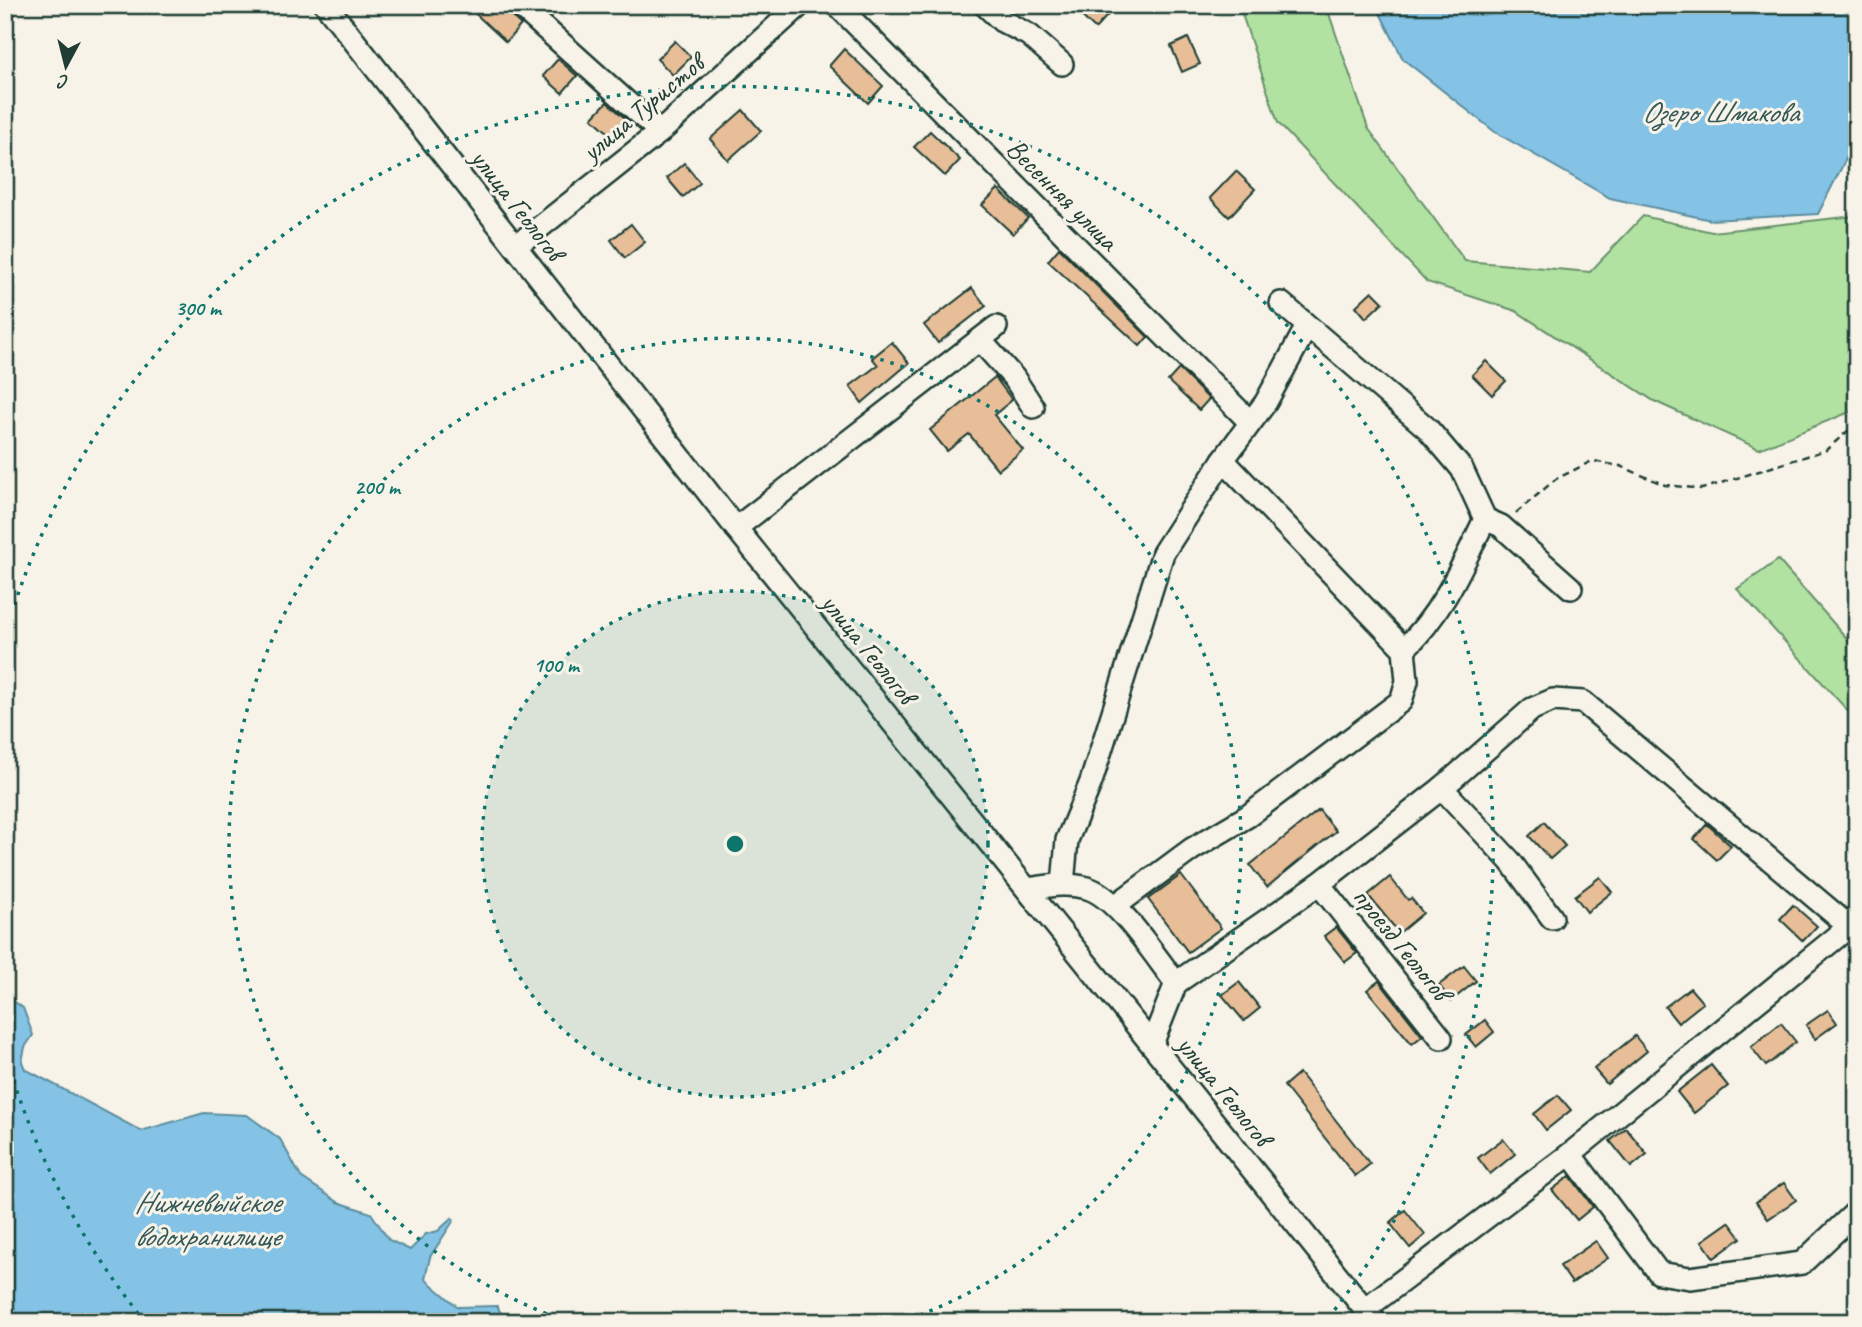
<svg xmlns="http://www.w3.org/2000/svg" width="1862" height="1327" font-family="Caveat,sans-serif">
	<rect width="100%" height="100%" fill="#f7f3e8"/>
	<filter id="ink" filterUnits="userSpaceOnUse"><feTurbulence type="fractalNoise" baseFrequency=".0143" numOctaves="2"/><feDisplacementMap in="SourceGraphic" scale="14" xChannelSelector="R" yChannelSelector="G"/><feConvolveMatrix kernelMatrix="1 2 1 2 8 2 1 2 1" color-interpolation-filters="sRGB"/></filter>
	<g filter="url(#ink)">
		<g fill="#b1e2a2" stroke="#68906b" stroke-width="2">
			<polygon points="1239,5 1326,5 1368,128 1465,261 1590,272 1643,216 1712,232 1854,216 1857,212 1857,409 1759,449 1654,401 1516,311 1427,282 1278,123"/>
			<polygon points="1778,560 1857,650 1857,721 1737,589"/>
		</g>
		<g fill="#84c3e5" stroke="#5c8d9e" stroke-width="2">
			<polygon points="1376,5 1857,5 1857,137 1818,214 1711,220 1610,198 1495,132 1403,59"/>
			<polygon points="5,995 23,1008 33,1035 25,1047 22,1062 25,1069 141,1131 204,1113 247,1115 280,1139 301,1177 338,1202 371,1213 389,1240 410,1250 426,1234 438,1231 452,1218 454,1220 430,1257 425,1279 458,1307 497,1306 506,1322 5,1322"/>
		</g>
		<g fill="#e7be97" stroke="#1f3d34" stroke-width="2">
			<polygon points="466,5 500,5 521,25 506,42"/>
			<polygon points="1070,5 1117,5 1095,29"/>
			<polygon points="1188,38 1200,64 1182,72 1171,46"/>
			<polygon points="675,41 691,57 673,75 657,59"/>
			<polygon points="844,49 883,86 868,103 829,66"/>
			<polygon points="558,59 577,76 562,93 543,76"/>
			<polygon points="607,102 626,119 611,135 592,118"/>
			<polygon points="743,110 761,131 728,160 710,139"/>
			<polygon points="930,131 960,160 945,176 914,147"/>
			<polygon points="684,163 700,183 683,197 667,178"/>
			<polygon points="1236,171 1255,189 1229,217 1210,198"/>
			<polygon points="998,189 1028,218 1013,234 982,205"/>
			<polygon points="631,224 645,242 625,258 611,240"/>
			<polygon points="1059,248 1148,337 1140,346 1048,261"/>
			<polygon points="972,288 986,306 938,343 924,325"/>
			<polygon points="1372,291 1383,302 1366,318 1356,306"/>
			<polygon points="892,342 909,363 862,403 850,386 878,365 872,358"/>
			<polygon points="1486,361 1506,381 1492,395 1472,375"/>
			<polygon points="1179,369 1209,399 1199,410 1168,381"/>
			<polygon points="995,377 1012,400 994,415 1023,450 998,470 969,434 947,451 930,430"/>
			<polygon points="1319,810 1336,831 1267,887 1250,865"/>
			<polygon points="1544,822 1565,846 1550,859 1529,836"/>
			<polygon points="1707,824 1731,846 1717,860 1694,839"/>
			<polygon points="1181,875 1221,928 1188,952 1148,899"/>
			<polygon points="1390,877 1408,900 1411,898 1423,913 1399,933 1368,895"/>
			<polygon points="1600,877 1612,892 1587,912 1575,896"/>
			<polygon points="1793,905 1817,926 1803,941 1780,919"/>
			<polygon points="1336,927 1357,953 1345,962 1324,936"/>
			<polygon points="1464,966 1476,981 1451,1001 1439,985"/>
			<polygon points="1379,981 1422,1036 1412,1044 1367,990"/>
			<polygon points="1239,982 1260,1008 1244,1021 1222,995"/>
			<polygon points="1690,988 1703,1003 1678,1023 1665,1007"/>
			<polygon points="1828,1010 1837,1023 1815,1039 1806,1025"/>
			<polygon points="1485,1020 1494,1032 1476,1047 1466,1035"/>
			<polygon points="1781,1023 1796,1042 1766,1066 1751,1047"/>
			<polygon points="1635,1036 1647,1051 1607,1084 1594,1069"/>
			<polygon points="1711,1065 1728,1086 1694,1113 1677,1092"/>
			<polygon points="1299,1073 1370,1164 1355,1176 1284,1086"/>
			<polygon points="1558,1095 1571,1110 1546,1130 1534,1114"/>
			<polygon points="1626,1128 1647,1154 1631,1167 1610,1141"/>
			<polygon points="1503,1139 1515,1154 1490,1174 1478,1158"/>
			<polygon points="1570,1176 1593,1207 1577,1220 1552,1190"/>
			<polygon points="1784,1183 1796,1200 1768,1219 1756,1202"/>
			<polygon points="1405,1210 1425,1235 1410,1248 1390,1223"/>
			<polygon points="1729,1222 1741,1238 1714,1258 1702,1241"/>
			<polygon points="1596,1241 1608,1258 1572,1283 1560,1266"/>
		</g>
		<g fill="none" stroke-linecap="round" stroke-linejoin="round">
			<defs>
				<g id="minor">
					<polyline points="326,5 736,528 1375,1322"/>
					<polyline points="519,5 660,132"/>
					<polyline points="837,5 1250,422"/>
					<polyline points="985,5 1002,21 1029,35 1062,64"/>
					<polyline points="516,246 660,132 800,5"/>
					<path d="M 1281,303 L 1428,429 L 1462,469 L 1485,519 C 1462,566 1442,614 1404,649"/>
					<polyline points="980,340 1014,378 1033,407"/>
					<polyline points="1485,519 1501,526 1571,588"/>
					<polyline points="736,528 996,327"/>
					<polyline points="1442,788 1510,861 1552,918"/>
					<polyline points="1063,884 1067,840 1091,782 1163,553 1223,460 1266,402 1306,328"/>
					<polyline points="1319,884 1441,1038"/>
					<path d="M 1028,889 C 1048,886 1068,882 1087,888 C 1117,896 1156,958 1176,983"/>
					<polyline points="1115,906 1192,849 1248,816 1401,701 1407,681 1404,649 1223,460"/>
					<polyline points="1152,1044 1176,983 1319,884 1442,788 1532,709 1553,700 1583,702 1857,933"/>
					<polyline points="1570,1154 1659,1273 1690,1278 1802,1263 1857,1211"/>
					<polyline points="1365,1309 1570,1154 1849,927"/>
				</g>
			</defs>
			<use href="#minor" stroke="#1f3d34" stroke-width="26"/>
			<polyline stroke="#1f3d34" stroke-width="2.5" stroke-dasharray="7 5" stroke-linecap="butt" points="1516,513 1556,479 1592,461 1620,466 1665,485 1702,489 1826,450 1857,423"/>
			<use href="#minor" stroke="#f7f3e8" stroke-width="21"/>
		</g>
	</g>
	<circle cx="735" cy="844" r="253" fill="#0f766e" fill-opacity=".12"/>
	<g fill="none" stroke="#0f766e" stroke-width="3.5" stroke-dasharray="3.5 7">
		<circle cx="735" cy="844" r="253"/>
		<path d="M566 1321A506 506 0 1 1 904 1321"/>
		<path d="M145 1322A759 759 0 0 1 5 1053M5 635A759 759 0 1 1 1325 1322"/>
	</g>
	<g text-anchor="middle" stroke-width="6" stroke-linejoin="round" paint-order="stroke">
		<g font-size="28" fill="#1f3d34" stroke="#f7f3e8">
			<text transform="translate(642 107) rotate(-40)" y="10">улица Туристов</text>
			<text transform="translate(1063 194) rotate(45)" y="10">Весенняя улица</text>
			<text transform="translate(518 204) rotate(52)" y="10">улица Геологов</text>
			<text transform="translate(869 648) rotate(51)" y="10">улица Геологов</text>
			<text transform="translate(1402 943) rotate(51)" y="10">проезд Геологов</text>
			<text transform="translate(1225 1090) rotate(51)" y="10">улица Геологов</text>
		</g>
		<g font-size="30" font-style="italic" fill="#335857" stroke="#f7f3e8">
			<text x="1720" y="122">Озеро Шмакова</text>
			<text x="207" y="1212">Нижневыйское<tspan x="207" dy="34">водохранилище</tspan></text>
		</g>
	</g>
	<circle cx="735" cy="844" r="10" fill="#0f766e" stroke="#f7f3e8" stroke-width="3.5"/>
	<g font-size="21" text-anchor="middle" font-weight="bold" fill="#0f766e" stroke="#f7f3e8" stroke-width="6" stroke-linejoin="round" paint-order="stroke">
		<text x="198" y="315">300 m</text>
		<text x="377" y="494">200 m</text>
		<text x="556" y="672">100 m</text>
	</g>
	<rect width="1862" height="1327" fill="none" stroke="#f7f3e8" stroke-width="28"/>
	<rect x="14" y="14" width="1834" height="1299" fill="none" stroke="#1f3d34" stroke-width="2.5" filter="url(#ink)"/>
	<g transform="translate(66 66) rotate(187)" stroke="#f7f3e8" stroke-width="5" paint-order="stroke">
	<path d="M0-5L12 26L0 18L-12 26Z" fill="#1f3d34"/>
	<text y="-10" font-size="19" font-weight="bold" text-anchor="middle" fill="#1f3d34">С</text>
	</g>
</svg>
